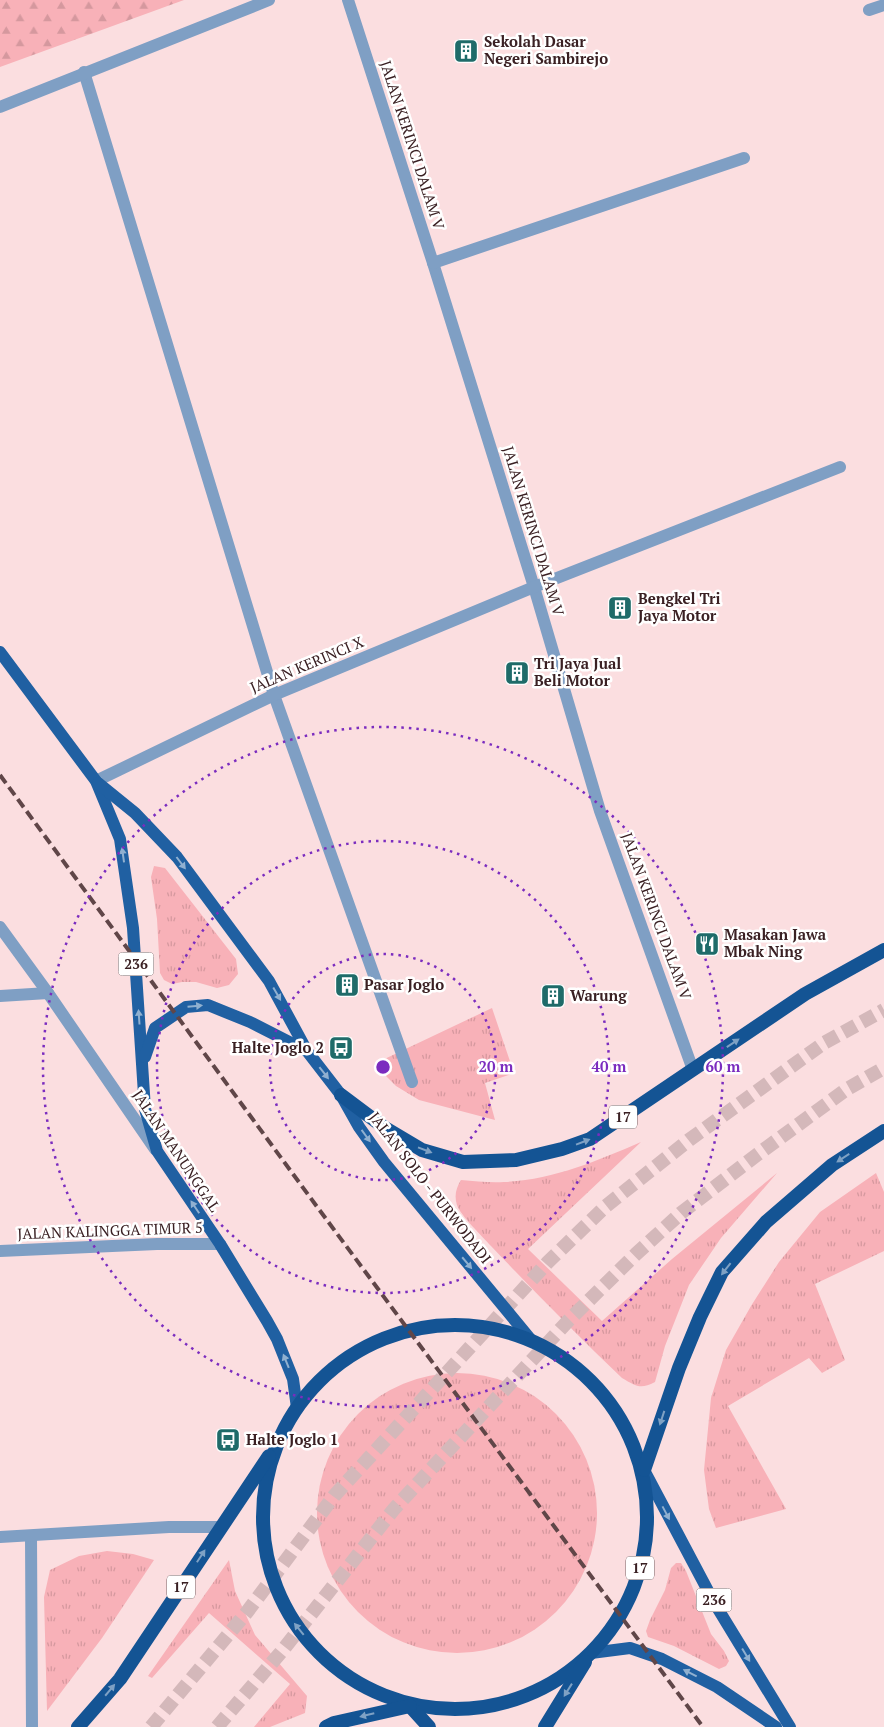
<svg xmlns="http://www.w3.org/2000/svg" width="884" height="1727" font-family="'PT Serif',serif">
	<defs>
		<pattern id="grass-tufts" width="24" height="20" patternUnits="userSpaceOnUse" patternTransform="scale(1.25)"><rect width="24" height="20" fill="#f8b1b8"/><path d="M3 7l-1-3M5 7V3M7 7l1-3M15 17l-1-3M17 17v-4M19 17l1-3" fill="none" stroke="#d5989e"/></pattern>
		<pattern id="forest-firs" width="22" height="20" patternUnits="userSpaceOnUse" patternTransform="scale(1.25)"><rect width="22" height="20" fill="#f8b1b8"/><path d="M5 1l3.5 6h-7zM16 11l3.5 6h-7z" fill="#d5989e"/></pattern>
	</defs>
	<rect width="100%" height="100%" fill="#fbdee0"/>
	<g fill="url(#grass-tufts)">
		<polygon points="154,866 165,868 236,959 238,974 229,985 217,988 196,982 182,982 172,984 164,980 160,973 157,919 151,877"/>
		<polygon points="492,1008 514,1073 485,1083 495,1120 419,1100 396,1086 374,1064"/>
		<path d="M 641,1142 L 528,1249 L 602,1321 L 672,1259 L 777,1173 L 721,1238 L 689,1285 L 665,1346 L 655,1382 C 640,1390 636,1386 622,1378 C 577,1335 534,1291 491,1246 C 483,1237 460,1215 457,1205 C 454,1196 456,1188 461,1180 C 475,1181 490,1183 504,1182 C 552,1180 597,1161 641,1142 Z"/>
		<polygon points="876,1173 884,1192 884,1251 815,1284 845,1360 822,1373 809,1358 728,1406 786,1509 716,1528 709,1509 704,1470 711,1398 726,1350 751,1306 779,1262 820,1212"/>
		<circle cx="457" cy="1513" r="140"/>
		<polygon points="107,1551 133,1554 154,1560 102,1638 47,1711 44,1597 50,1570 79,1556"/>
		<polygon points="229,1560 235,1591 255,1635 307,1696 305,1713 270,1727 254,1727 290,1684 209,1613 152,1678 148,1676"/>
		<polygon points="676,1563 681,1563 686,1571 711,1634 724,1651 729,1661 726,1666 719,1669 674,1646 648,1637 646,1631 650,1620 665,1590 671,1568"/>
	</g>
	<polygon fill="url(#forest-firs)" points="0,0 184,0 0,67"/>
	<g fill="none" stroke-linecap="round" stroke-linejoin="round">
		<g stroke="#d4b8ba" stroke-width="14" stroke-dasharray="14 7" stroke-linecap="butt">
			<polyline points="151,1727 247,1612 334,1496 548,1262 606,1206 689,1140 824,1043 884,1010"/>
			<polyline points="217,1727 282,1651 394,1509 569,1320 636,1254 681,1213 758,1154 847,1089 884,1068"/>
		</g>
		<polyline stroke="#7f9fc4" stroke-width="12" points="869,10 884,5"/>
		<g stroke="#7f9fc4" stroke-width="12">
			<polyline points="348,0 433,263 534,587 600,811 693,1070"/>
			<polyline points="84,72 274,695 412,1082"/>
			<polyline points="0,107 269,0"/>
			<polyline points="433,263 744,158"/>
			<polyline points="96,781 274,695 534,587 840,467"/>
			<polyline points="0,996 48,993"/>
			<polyline points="0,1251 157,1244 220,1244"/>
			<polyline points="31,1536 32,1727"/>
		</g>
		<g stroke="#7f9fc4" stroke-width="12">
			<polyline points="0,927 48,993 155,1149"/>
			<polyline points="0,1537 169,1527 220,1527"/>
		</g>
		<g stroke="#2060a2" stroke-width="12">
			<polyline points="0,652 96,781 120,839 133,928 145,1109 157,1151 220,1244 267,1321 277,1339 293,1379 297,1408"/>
			<polyline points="98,783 135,813 177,857 269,981 307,1051 341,1095 359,1127 384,1162 532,1341"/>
			<polyline points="145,1057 155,1028 186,1007 208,1005 250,1022 307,1051"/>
			<polyline points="644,1470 715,1604 790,1727"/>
			<polyline points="591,1653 630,1648 662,1659 717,1687 776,1727"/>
		</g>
		<g stroke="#145494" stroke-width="14">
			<polyline points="341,1095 385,1128 422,1150 463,1162 516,1160 562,1149 590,1139 805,994 884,950"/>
			<circle cx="455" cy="1517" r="192"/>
			<polyline points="644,1470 679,1368 700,1317 722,1272 766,1222 832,1165 884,1131"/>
			<polyline points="410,1706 429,1727"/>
			<polyline points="78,1727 120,1679 269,1456"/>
			<polyline points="326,1727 334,1723 410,1706"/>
			<polyline points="545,1727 585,1662"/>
		</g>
		<polyline stroke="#604648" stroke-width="4" stroke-dasharray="10 5" stroke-linecap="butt" points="0,775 315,1204 703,1727"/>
	</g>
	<defs><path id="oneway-solid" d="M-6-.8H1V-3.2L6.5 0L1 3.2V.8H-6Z" transform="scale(1.25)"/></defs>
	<g fill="#90b0d0">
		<use href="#oneway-solid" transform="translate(123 855) rotate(-98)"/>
		<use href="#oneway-solid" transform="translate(181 863) rotate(53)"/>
		<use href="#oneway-solid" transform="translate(277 994) rotate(60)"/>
		<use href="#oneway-solid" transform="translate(195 1006) rotate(-5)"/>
		<use href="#oneway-solid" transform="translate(139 1017) rotate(-94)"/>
		<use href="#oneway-solid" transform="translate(324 1073) rotate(52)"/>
		<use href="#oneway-solid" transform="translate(366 1136) rotate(54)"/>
		<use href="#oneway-solid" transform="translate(195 1207) rotate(-124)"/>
		<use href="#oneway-solid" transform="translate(467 1263) rotate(50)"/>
		<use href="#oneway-solid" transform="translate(286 1361) rotate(-112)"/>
		<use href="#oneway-solid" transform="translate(666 1513) rotate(62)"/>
		<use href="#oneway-solid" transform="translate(746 1655) rotate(59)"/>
		<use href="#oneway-solid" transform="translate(690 1673) rotate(-153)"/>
	</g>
	<g fill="#7ea1c4">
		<use href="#oneway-solid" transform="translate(733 1043) rotate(-34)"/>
		<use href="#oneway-solid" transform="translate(583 1142) rotate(-21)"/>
		<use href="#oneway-solid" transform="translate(425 1150) rotate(21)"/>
		<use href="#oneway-solid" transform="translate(843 1158) rotate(147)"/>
		<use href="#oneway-solid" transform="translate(726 1269) rotate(128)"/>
		<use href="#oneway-solid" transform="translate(662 1418) rotate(108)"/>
		<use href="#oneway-solid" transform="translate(201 1556) rotate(-57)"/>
		<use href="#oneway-solid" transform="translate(299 1629) rotate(-129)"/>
		<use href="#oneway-solid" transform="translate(110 1690) rotate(-50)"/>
		<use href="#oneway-solid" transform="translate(568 1690) rotate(122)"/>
		<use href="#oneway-solid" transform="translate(367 1715) rotate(166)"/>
	</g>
	<g fill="none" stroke="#7b2cbf" stroke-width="2.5" stroke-dasharray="2.5 5">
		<circle cx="383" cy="1067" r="113"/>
		<circle cx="383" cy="1067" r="226"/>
		<circle cx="383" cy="1067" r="340"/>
	</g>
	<defs>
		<symbol id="building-square" viewBox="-11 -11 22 22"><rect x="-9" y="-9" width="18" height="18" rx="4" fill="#1f6b69" stroke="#fff"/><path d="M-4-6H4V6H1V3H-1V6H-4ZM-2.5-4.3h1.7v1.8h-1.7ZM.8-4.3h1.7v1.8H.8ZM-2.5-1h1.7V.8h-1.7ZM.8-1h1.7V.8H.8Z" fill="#fff"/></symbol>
		<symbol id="restaurant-square" viewBox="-11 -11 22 22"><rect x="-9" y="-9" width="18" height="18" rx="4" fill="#1f6b69" stroke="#fff"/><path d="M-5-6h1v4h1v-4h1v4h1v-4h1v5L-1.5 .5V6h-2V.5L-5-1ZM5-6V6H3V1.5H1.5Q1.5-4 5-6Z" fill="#fff"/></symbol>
		<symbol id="bus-square" viewBox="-11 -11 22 22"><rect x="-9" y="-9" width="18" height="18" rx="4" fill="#1f6b69" stroke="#fff"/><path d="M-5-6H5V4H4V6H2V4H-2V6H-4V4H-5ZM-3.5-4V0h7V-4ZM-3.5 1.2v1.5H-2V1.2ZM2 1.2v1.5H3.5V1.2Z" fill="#fff"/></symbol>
	</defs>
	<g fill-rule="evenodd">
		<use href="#building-square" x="452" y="37" width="28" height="28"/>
		<use href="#building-square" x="606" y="594" width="28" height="28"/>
		<use href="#building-square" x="503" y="659" width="28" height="28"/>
		<use href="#restaurant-square" x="693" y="930" width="28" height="28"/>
		<use href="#building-square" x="333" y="971" width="28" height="28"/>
		<use href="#building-square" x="539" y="982" width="28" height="28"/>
		<use href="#bus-square" x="327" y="1034" width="28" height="28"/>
		<use href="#bus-square" x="214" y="1426" width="28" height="28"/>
	</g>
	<g text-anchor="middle" stroke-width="5" stroke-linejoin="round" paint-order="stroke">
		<g fill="#fff" stroke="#756365" stroke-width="1">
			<rect x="118.5" y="952.5" width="35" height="23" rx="4"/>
			<rect x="609" y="1105.5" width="28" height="23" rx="4"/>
			<rect x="626" y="1556.5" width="28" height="23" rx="4"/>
			<rect x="167" y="1575.5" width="28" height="23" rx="4"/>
			<rect x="696.5" y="1588.5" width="35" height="23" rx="4"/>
		</g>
		<g font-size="14" font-weight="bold" fill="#3a2023">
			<text x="136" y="969">236</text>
			<text x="623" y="1122">17</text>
			<text x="640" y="1573">17</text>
			<text x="181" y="1592">17</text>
			<text x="714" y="1605">236</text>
		</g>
		<g font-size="15" font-weight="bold" fill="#3a2023" stroke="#fff" text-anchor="start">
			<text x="484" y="47">Sekolah Dasar<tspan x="484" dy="17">Negeri Sambirejo</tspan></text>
			<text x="638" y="604">Bengkel Tri<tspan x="638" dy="17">Jaya Motor</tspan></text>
			<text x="534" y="669">Tri Jaya Jual<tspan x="534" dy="17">Beli Motor</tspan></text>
			<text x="724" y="940">Masakan Jawa<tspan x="724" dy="17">Mbak Ning</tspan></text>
			<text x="364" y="990">Pasar Joglo</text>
			<text x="570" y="1001">Warung</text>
			<text x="324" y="1053" text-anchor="end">Halte Joglo 2</text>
			<text x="246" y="1445">Halte Joglo 1</text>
		</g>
		<g font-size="15" fill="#3a2023" stroke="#fff">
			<text transform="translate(412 145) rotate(72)" y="5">JALAN KERINCI DALAM V</text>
			<text transform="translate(533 531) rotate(73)" y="5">JALAN KERINCI DALAM V</text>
			<text transform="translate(307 665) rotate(-23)" y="5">JALAN KERINCI X</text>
			<text transform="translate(656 916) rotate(70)" y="5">JALAN KERINCI DALAM V</text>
			<text transform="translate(176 1151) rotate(56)" y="5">JALAN MANUNGGAL</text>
			<text transform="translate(430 1188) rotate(52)" y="5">JALAN SOLO - PURWODADI</text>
			<text transform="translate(110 1231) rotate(-2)" y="5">JALAN KALINGGA TIMUR 5</text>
		</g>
	</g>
	<circle cx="383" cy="1067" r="8" fill="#7b2cbf" stroke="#fff" stroke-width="2.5"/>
	<g font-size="15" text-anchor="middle" font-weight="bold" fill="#7b2cbf" stroke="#fff" stroke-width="5" stroke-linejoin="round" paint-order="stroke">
		<text x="496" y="1072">20 m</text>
		<text x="609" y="1072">40 m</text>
		<text x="723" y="1072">60 m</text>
	</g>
</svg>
